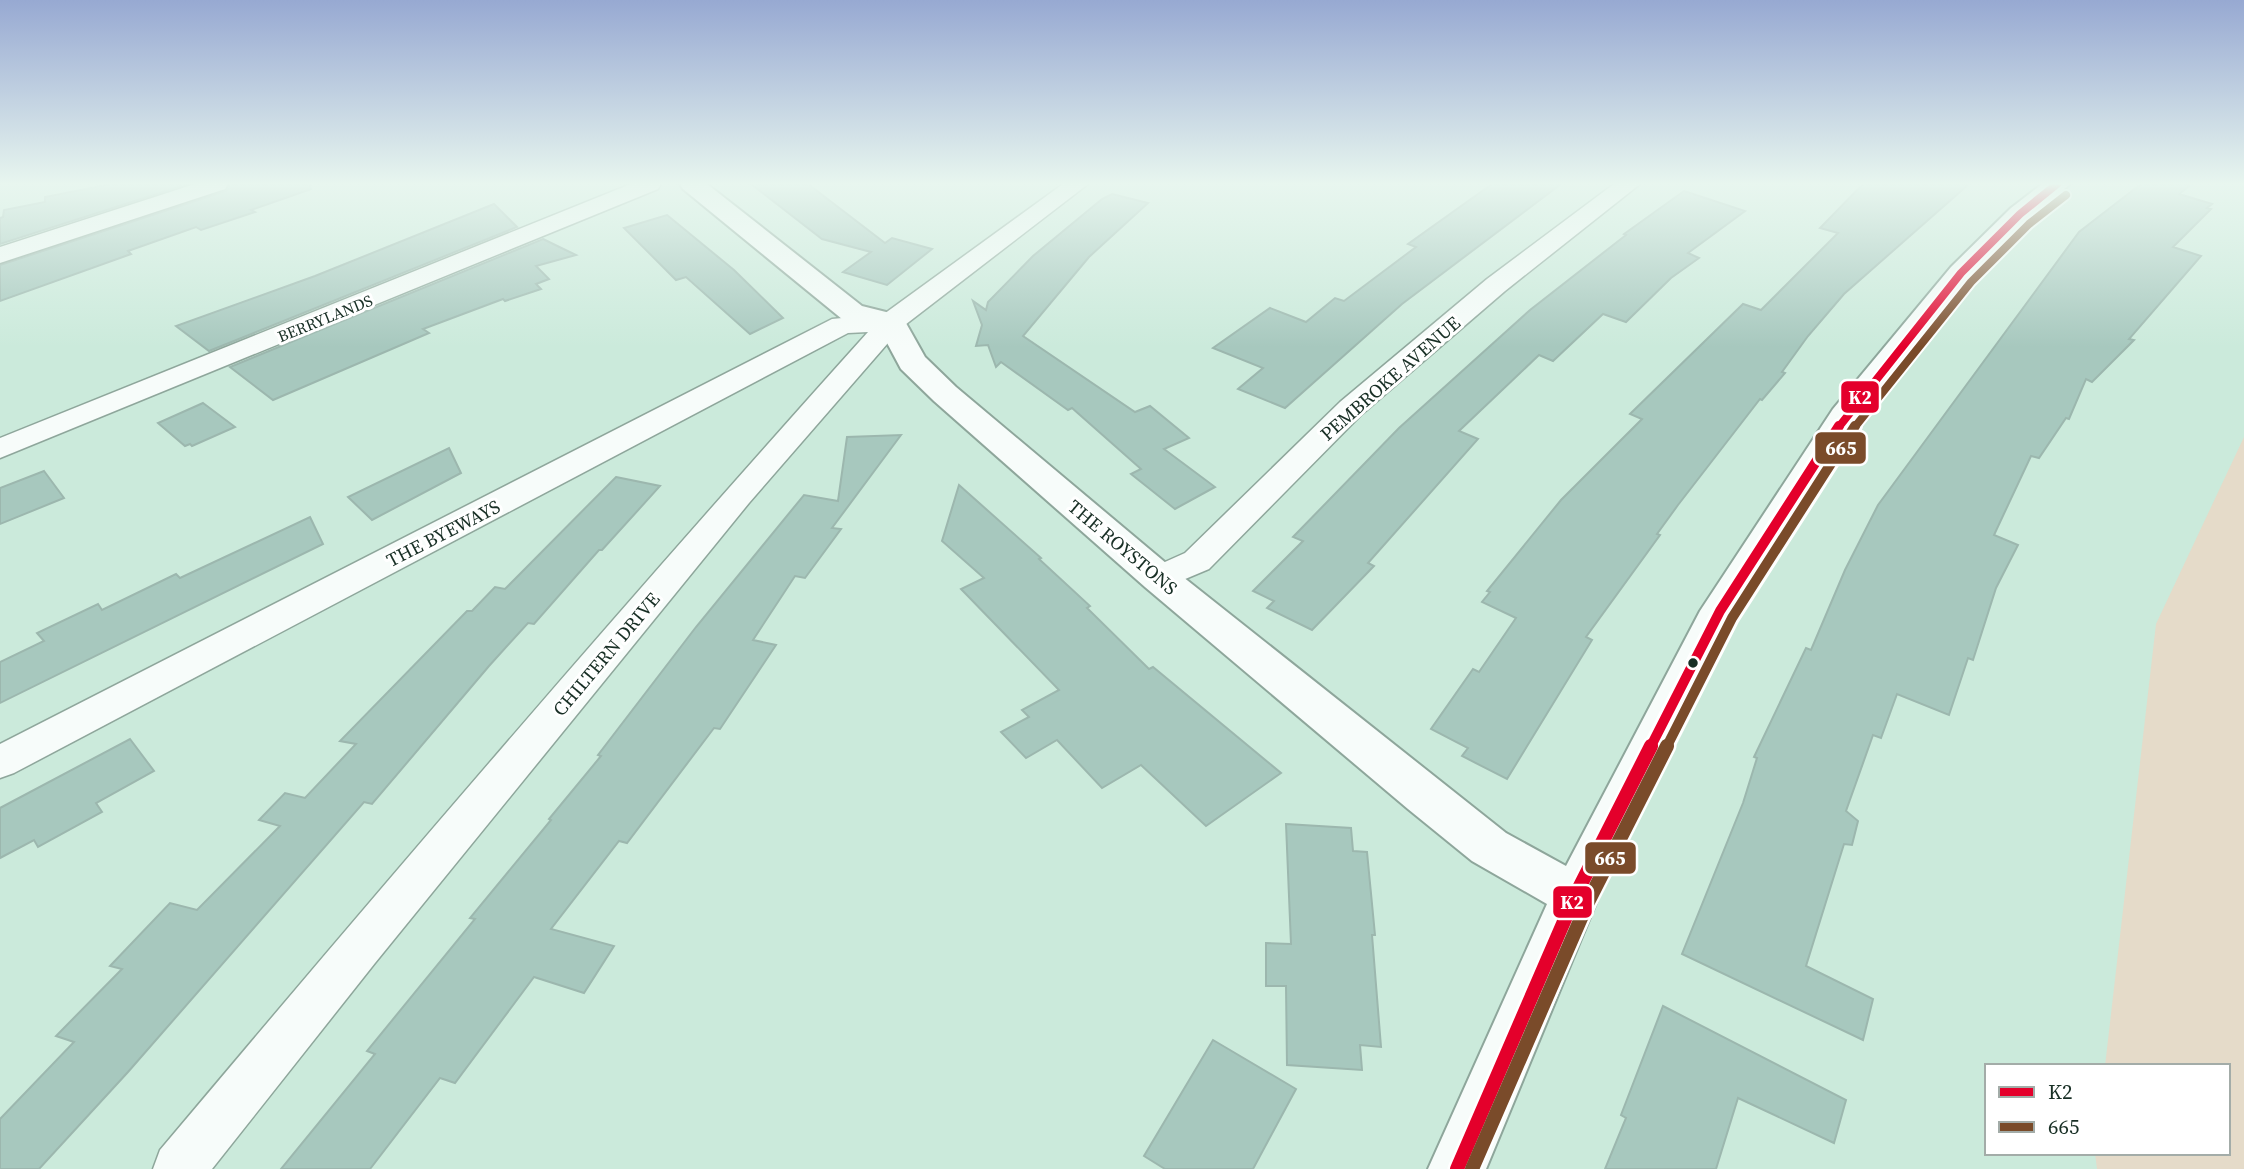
<svg xmlns="http://www.w3.org/2000/svg" width="2244" height="1169" font-family="'Source Serif 4',serif">
	<rect width="100%" height="100%" fill="#cbeadb"/>
	<polygon fill="#e5dbc9" points="2244,437 2244,1169 2097,1169 2095,1153 2228,1153 2228,1066 2105,1066 2156,624"/>
	<g fill="#a7c8be" stroke="#9cb7ae" stroke-width="2">
		<polygon points="111,184 188,184 0,244 0,218 3,217 4,210 45,202 45,197"/>
		<polygon points="231,184 310,184 311,189 251,210 255,212 201,230 196,227 128,251 131,254 0,301 0,265 226,191"/>
		<polygon points="751,184 808,184 885,243 892,238 932,249 887,285 843,272 871,252 822,239"/>
		<polygon points="1492,184 1561,184 1402,304 1285,408 1238,389 1263,368 1213,348 1270,308 1306,322 1335,298 1344,301 1416,247 1408,244"/>
		<polygon points="1863,184 1969,184 1844,294 1808,336 1782,372 1785,373 1762,400 1760,399 1678,505 1657,534 1660,535 1586,637 1592,640 1507,779 1462,756 1468,748 1431,729 1473,669 1479,672 1516,618 1482,602 1490,592 1487,591 1561,500 1642,419 1630,414 1743,304 1761,310 1838,233 1820,228"/>
		<polygon points="2141,184 2192,184 2179,194 2212,204 2207,208 2211,209 2173,247 2201,256 2129,339 2134,340 2092,382 2086,379 2069,419 2066,418 2039,458 2031,456 1994,535 2018,545 1996,588 1973,660 1968,658 1949,715 1897,694 1881,738 1873,735 1846,811 1858,821 1852,845 1844,844 1806,966 1873,999 1863,1040 1682,954 1743,803 1757,758 1754,757 1806,648 1811,650 1845,570 1878,505 2079,232"/>
		<polygon points="1684,191 1745,211 1688,253 1699,258 1671,278 1626,322 1603,314 1553,361 1539,355 1459,431 1478,439 1368,563 1374,566 1312,630 1267,608 1274,601 1253,591 1303,541 1293,537 1399,428 1530,310 1626,235 1624,234"/>
		<polygon points="1112,194 1148,203 1089,257 1023,336 1135,412 1150,406 1189,438 1164,449 1215,487 1175,509 1131,474 1141,469 1072,408 1068,410 1001,362 996,367 988,345 976,346 982,325 973,301 986,310 988,302 1033,256 1102,199"/>
		<polygon points="494,204 517,227 209,351 176,326 315,276"/>
		<polygon points="667,215 734,270 783,318 750,334 686,277 676,280 624,228"/>
		<polygon points="543,239 576,255 536,266 549,279 536,284 541,289 505,301 503,299 423,329 429,333 273,400 230,367"/>
		<polygon points="203,403 235,427 192,446 190,444 185,446 158,423"/>
		<polygon points="901,435 832,528 841,529 805,578 795,576 753,640 776,645 720,729 714,728 627,843 619,841 551,929 614,946 584,993 534,977 455,1083 440,1078 370,1169 281,1169 375,1054 367,1051 475,919 470,918 551,820 549,819 601,756 598,755 696,627 804,495 838,501 847,437"/>
		<polygon points="449,448 461,473 372,520 348,497"/>
		<polygon points="44,471 64,498 0,524 0,488"/>
		<polygon points="616,477 660,486 602,550 599,550 534,624 528,623 489,666 372,804 364,802 128,1072 39,1169 0,1169 0,1119 74,1042 56,1036 122,969 110,966 170,903 197,910 280,826 259,820 285,793 305,798 356,744 340,741 467,611 472,611 495,587 505,589"/>
		<polygon points="959,485 1041,558 1039,559 1090,606 1087,608 1149,669 1153,667 1281,773 1206,826 1141,765 1102,788 1057,740 1026,758 1001,732 1029,717 1022,710 1059,690 961,589 984,578 942,541"/>
		<polygon points="310,517 323,544 0,703 0,662 44,641 37,633 98,604 102,610 176,574 180,578"/>
		<polygon points="130,739 154,771 96,803 102,812 38,847 34,840 0,858 0,808"/>
		<polygon points="1286,824 1351,828 1353,851 1367,852 1375,935 1372,935 1381,1047 1360,1045 1362,1070 1287,1065 1286,986 1266,986 1266,943 1291,944"/>
		<polygon points="1663,1006 1846,1100 1834,1143 1738,1098 1716,1169 1605,1169 1626,1118 1621,1115"/>
		<polygon points="1213,1040 1296,1089 1253,1169 1165,1169 1144,1156"/>
	</g>
	<g fill="none" stroke-linecap="round" stroke-linejoin="round">
		<defs>
			<g id="minor">
				<polygon points="195,184 228,184 225,189 0,263 0,247"/>
				<polygon points="631,184 661,184 658,189 0,458 0,438"/>
				<path d="M 1063,184 L 1088,184 L 901,328 L 749,503 L 375,963 L 212,1169 L 153,1169 L 160,1150 C 392,874 627,600 868,332 L 848,333 L 14,773 L 0,778 L 0,744 L 832,319 L 884,314 Z"/>
				<polygon points="1614,184 1640,184 1505,291 1362,414 1209,569 1159,590 1147,586 1142,578 1147,570 1185,553 1340,402 1487,279"/>
			</g>
			<polygon id="tertiary" points="680,184 707,184 862,306 902,316 925,357 956,387 1173,569 1506,833 1566,866 1700,611 1833,409 1951,267 2011,208 2042,184 2070,184 2029,220 1971,279 1859,420 1739,613 1598,898 1486,1169 1428,1169 1547,904 1472,861 1408,809 1145,587 934,401 901,369 879,328 842,319 683,189"/>
		</defs>
		<use href="#minor" stroke="#8ea69b" stroke-width="3"/>
		<use href="#tertiary" stroke="#8ea69b" stroke-width="4"/>
		<use href="#minor" fill="#f7fcfa" fill-rule="evenodd"/>
		<use href="#tertiary" fill="#f7fcfa" fill-rule="evenodd"/>
		<defs>
			<polyline id="bus-1-far2" points="1838,428 1961,273 2020,214 2057,184"/>
			<polyline id="bus-1-far1" points="1650,748 1720,611 1839,426"/>
			<polyline id="bus-1" points="1457,1169 1575,896 1651,746"/>
			<polyline id="bus-2-far2" points="1854,428 1971,282 2029,224 2066,195"/>
			<polyline id="bus-2-far1" points="1666,748 1732,618 1855,426"/>
			<polyline id="bus-2" points="1472,1169 1588,902 1667,746"/>
		</defs>
		<use href="#bus-1-far2" stroke="#fff" stroke-width="12"/>
		<use href="#bus-1-far1" stroke="#fff" stroke-width="16"/>
		<use href="#bus-1" stroke="#fff" stroke-width="19"/>
		<use href="#bus-2-far2" stroke="#fff" stroke-width="12"/>
		<use href="#bus-2-far1" stroke="#fff" stroke-width="16"/>
		<use href="#bus-2" stroke="#fff" stroke-width="19"/>
		<use href="#bus-1-far2" stroke="#e4002b" stroke-width="8"/>
		<use href="#bus-1-far1" stroke="#e4002b" stroke-width="10"/>
		<use href="#bus-1" stroke="#e4002b" stroke-width="14"/>
		<use href="#bus-2-far2" stroke="#7a4b2a" stroke-width="8"/>
		<use href="#bus-2-far1" stroke="#7a4b2a" stroke-width="10"/>
		<use href="#bus-2" stroke="#7a4b2a" stroke-width="14"/>
	</g>
	<linearGradient id="sky" x2="0" y2="1"><stop stop-color="#97a9d2"/><stop offset="0.53" stop-color="#e8f6ef"/><stop offset="1" stop-color="#e8f6ef" stop-opacity="0"/></linearGradient>
	<rect width="2244" height="347" fill="url(#sky)"/>
	<circle fill="#182f25" stroke="#fff" stroke-width="2.5" cx="1693" cy="663" r="6"/>
	<g text-anchor="middle" stroke-width="6" stroke-linejoin="round" paint-order="stroke">
		<g font-size="16" fill="#182f25" stroke="#fff">
			<text transform="translate(325 318) rotate(-22)" y="6">BERRYLANDS</text>
		</g>
		<g font-size="19" fill="#182f25" stroke="#fff">
			<text transform="translate(1390 378) rotate(-41)" y="7">PEMBROKE AVENUE</text>
			<text transform="translate(443 533) rotate(-27)" y="7">THE BYEWAYS</text>
			<text transform="translate(1123 547) rotate(40)" y="7">THE ROYSTONS</text>
			<text transform="translate(606 654) rotate(-50)" y="7">CHILTERN DRIVE</text>
		</g>
	</g>
	<g stroke="#fff" stroke-width="2.5">
		<rect x="1840" y="380" width="40" height="34" rx="7" fill="#e4002b"/>
		<rect x="1814" y="431" width="53" height="34" rx="7" fill="#7a4b2a"/>
		<rect x="1584" y="841" width="53" height="34" rx="7" fill="#7a4b2a"/>
		<rect x="1552" y="885" width="41" height="34" rx="7" fill="#e4002b"/>
	</g>
	<g font-size="19" text-anchor="middle" font-weight="bold" fill="#fff">
		<text x="1860" y="404">K2</text>
		<text x="1841" y="455">665</text>
		<text x="1610" y="865">665</text>
		<text x="1572" y="909">K2</text>
	</g>
	<rect x="1985" y="1064" width="245" height="91" fill="#ffffff" stroke="#a3aca8" stroke-width="2"/>
	<rect x="1999" y="1087" width="35" height="10" fill="#e4002b" stroke="#a3aca8" stroke-width="2"/>
	<text x="2048" y="1099" font-size="21" fill="#182f25">K2</text>
	<rect x="1999" y="1122" width="35" height="10" fill="#7a4b2a" stroke="#a3aca8" stroke-width="2"/>
	<text x="2048" y="1134" font-size="21" fill="#182f25">665</text>
</svg>
